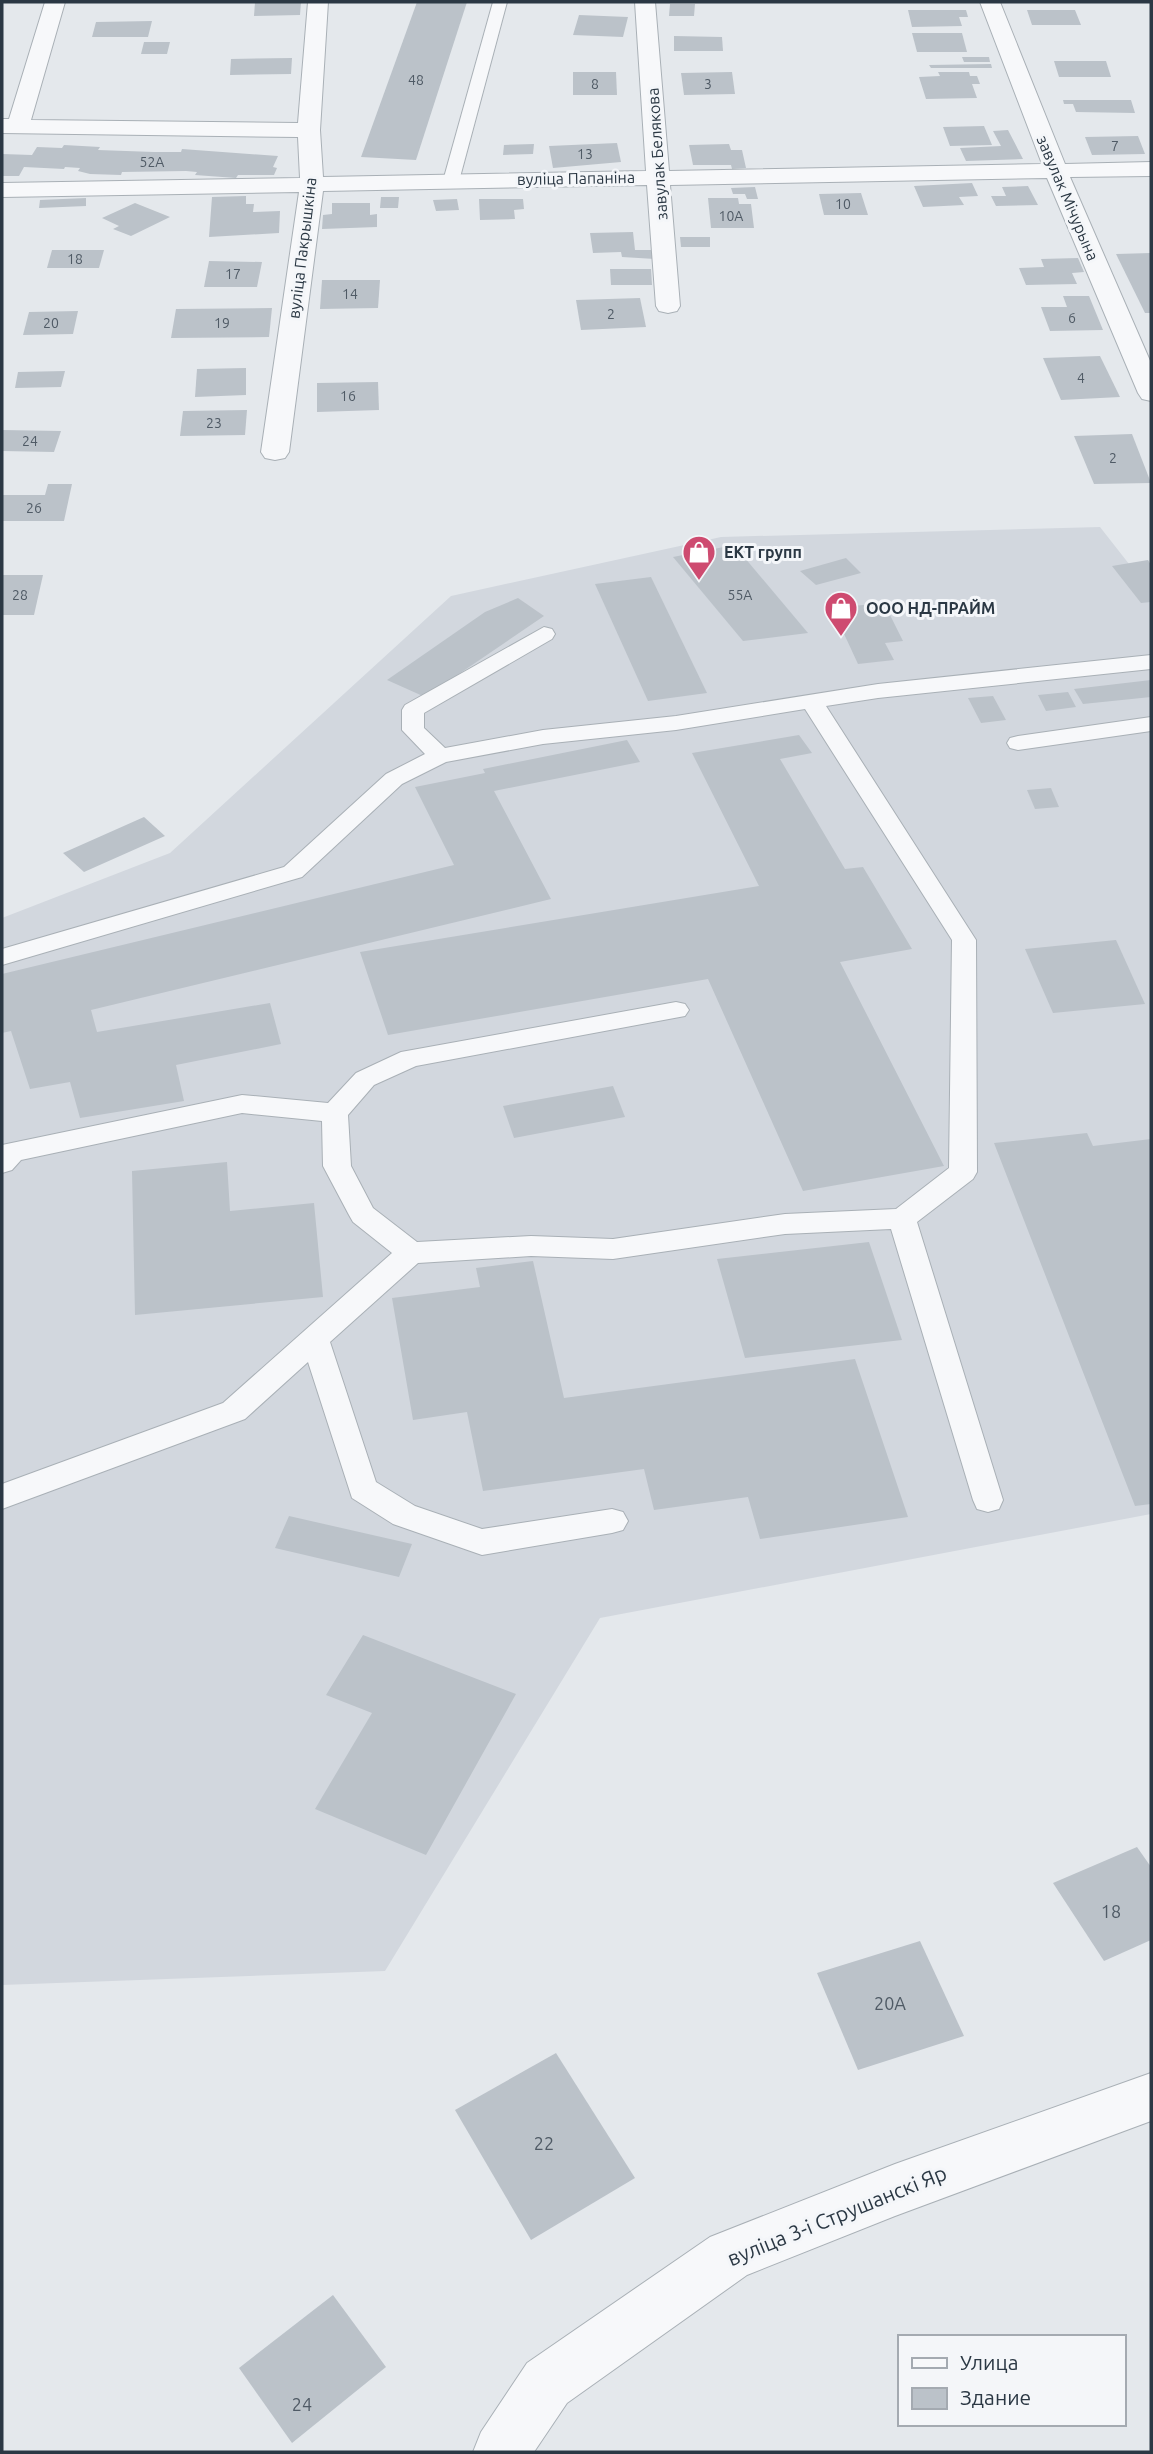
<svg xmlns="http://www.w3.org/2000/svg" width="1153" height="2454" font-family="Ubuntu,sans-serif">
	<rect width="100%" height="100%" fill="#e4e8ec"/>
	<polygon fill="#d2d7de" points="1100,527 1151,592 1151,1514 600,1618 385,1971 2,1985 2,918 170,853 451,596 721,537"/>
	<g fill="#bbc2c9">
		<polygon points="255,2 301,2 300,15 254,16"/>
		<polygon points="417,2 467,2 416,160 361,157"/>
		<polygon points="670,4 695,4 694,16 669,16"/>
		<polygon points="908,10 966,10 968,17 959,17 962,26 912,27"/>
		<polygon points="1027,10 1075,10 1081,25 1032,25"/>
		<polygon points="579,15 628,17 623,37 573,35"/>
		<polygon points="152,21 148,37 92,37 96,22"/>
		<polygon points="912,33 962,33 967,52 917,52"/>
		<polygon points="674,36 722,37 723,51 674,51"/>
		<polygon points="144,42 170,42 167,54 141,54"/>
		<polygon points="962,57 989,57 990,62 964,62"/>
		<polygon points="292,58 291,74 230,75 231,59"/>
		<polygon points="1054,61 1106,61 1111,77 1059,77"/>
		<polygon points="991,64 992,68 931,68 929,65"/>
		<polygon points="573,72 616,72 617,95 573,95"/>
		<polygon points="732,72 735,94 684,95 681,73"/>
		<polygon points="938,72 969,72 970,76 977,76 980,84 972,84 977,98 926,99 919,77 940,76"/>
		<polygon points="1063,100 1131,100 1135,113 1076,112 1073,104 1064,104"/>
		<polygon points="984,126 992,145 950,146 943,127"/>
		<polygon points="1008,130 1023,159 966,161 960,148 1001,146 993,131"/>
		<polygon points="1138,136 1145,154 1092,155 1085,137"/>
		<polygon points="617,143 621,162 553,168 549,146"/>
		<polygon points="534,144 533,154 503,155 504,145"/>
		<polygon points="729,144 731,150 742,150 746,168 732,169 731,165 693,165 689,145"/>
		<polygon points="64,145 100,147 98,150 154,152 181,152 182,149 278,156 273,167 277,168 274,175 238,175 236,178 195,175 197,172 186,171 122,172 121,175 90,174 78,171 80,168 65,167 64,169 24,167 19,176 2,176 2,154 32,155 37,147 62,148"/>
		<polygon points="972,183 978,196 959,197 964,205 923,207 914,186"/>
		<polygon points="1028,186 1038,205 996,206 991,196 1006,196 1002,187"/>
		<polygon points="755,187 758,199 747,199 745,194 733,194 731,188"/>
		<polygon points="861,193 868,215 824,215 819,194"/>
		<polygon points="246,196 246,204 254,204 253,212 280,211 279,233 209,237 212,197"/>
		<polygon points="381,197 399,197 398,208 380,208"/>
		<polygon points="86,198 86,206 39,208 40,200"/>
		<polygon points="708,198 738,198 739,204 751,204 754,228 711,228"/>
		<polygon points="457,199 459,210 436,211 433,200"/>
		<polygon points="479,199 523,199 524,209 514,210 515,219 480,220"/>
		<polygon points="135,203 170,217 131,236 113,229 119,226 102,218"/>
		<polygon points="332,203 370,203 370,215 377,214 377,227 322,229 323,215 332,214"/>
		<polygon points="633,232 635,250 653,250 655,259 622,257 621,252 593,253 590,233"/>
		<polygon points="680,237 710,237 710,247 681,247"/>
		<polygon points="52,250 104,250 99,268 47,268"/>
		<polygon points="1151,253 1151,313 1145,313 1116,254"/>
		<polygon points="1078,258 1084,272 1072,273 1077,284 1026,285 1019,268 1044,267 1041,259"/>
		<polygon points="209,261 262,262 257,287 204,287"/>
		<polygon points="610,269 651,269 652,285 611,285"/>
		<polygon points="322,280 380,280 378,308 320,309"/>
		<polygon points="1063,296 1089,296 1103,330 1050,331 1041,307 1067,307"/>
		<polygon points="640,298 646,327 581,330 576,300"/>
		<polygon points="272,308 269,337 171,338 176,309"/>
		<polygon points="78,311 73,334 23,335 29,312"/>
		<polygon points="1100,356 1120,397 1061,400 1043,358"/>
		<polygon points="246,368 246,395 195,397 197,369"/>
		<polygon points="65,371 61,387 15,388 18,372"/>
		<polygon points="378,382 379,410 317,412 317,383"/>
		<polygon points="247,410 245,435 180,436 183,411"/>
		<polygon points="2,430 61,431 54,452 2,451"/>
		<polygon points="1132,434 1151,483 1094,484 1074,436"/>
		<polygon points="48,484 72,484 64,521 2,521 2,495 45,495"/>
		<polygon points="734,545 808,633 743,641 673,557"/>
		<polygon points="846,558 861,573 816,585 800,571"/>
		<polygon points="1148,560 1151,565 1151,602 1141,603 1112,566"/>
		<polygon points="2,575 43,575 34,615 2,615"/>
		<polygon points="651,577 707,693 648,701 595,584"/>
		<polygon points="518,598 544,616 425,697 387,680 485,612"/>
		<polygon points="884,603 903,641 885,643 894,660 858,664 832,608"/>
		<polygon points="1151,680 1151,697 1083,704 1074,689"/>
		<polygon points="1068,692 1076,707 1046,711 1038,695"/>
		<polygon points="993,696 1006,720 981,723 968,698"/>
		<polygon points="799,735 812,753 780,759 845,869 863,867 912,949 840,962 944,1166 803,1191 708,979 388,1035 360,952 759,886 692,753"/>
		<polygon points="627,740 640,762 494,791 551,899 91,1010 97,1032 270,1003 281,1044 176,1065 184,1101 80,1118 70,1082 30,1089 11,1031 2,1033 2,974 454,865 415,787 485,773 483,769"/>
		<polygon points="1051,788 1059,807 1035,809 1027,790"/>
		<polygon points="144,817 165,836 84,872 63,853"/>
		<polygon points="1116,940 1145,1004 1053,1013 1025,949"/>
		<polygon points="613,1086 625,1117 514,1138 503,1106"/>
		<polygon points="1087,1133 1093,1146 1151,1139 1151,1504 1135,1506 994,1143"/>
		<polygon points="227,1162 230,1211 314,1203 323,1297 135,1315 132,1171"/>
		<polygon points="869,1242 902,1340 745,1358 717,1259"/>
		<polygon points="533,1261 564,1398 855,1359 908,1517 760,1539 748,1497 654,1510 644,1469 483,1491 467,1412 413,1420 392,1298 480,1287 476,1268"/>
		<polygon points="289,1516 412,1544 399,1577 275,1548"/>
		<polygon points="363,1635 516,1694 426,1855 315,1809 372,1713 326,1695"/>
		<polygon points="1137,1847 1151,1867 1151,1940 1104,1961 1053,1883"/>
		<polygon points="920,1941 964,2036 858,2070 817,1973"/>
		<polygon points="556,2053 635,2178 531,2240 455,2110"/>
		<polygon points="333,2295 386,2367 292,2443 239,2368"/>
	</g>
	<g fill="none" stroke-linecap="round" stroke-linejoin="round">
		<defs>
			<g id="service">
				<polygon points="493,2 507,2 459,181 451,186 443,181"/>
				<polygon points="544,627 552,629 555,634 552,639 424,713 424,728 445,748 543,730 676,716 878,684 1151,655 1151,669 878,698 826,706 976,940 977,1172 973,1179 917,1222 1003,1500 999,1509 988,1512 977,1509 973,1500 891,1229 785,1234 613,1259 531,1256 418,1263 330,1342 376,1482 415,1506 482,1529 612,1509 623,1512 628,1521 623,1530 612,1533 482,1555 393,1524 352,1498 308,1362 245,1419 2,1509 2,1484 223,1403 392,1253 353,1222 349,1215 323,1166 322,1121 242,1113 21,1160 12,1170 2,1173 2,1145 242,1095 328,1103 356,1073 401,1052 676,1002 685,1004 689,1010 685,1016 416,1066 374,1085 348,1115 351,1166 373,1208 417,1242 531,1236 613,1239 785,1214 896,1209 949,1168 952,940 805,709 676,730 543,744 446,762 402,784 302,877 2,965 2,949 284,867 386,774 425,754 402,730 402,710 405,705"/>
				<polygon points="1151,717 1151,731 1018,750 1010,748 1007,743 1010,738 1018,736"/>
			</g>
			<g id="minor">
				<polygon points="45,2 65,2 31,120 298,123 308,2 328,2 320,130 323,177 646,171 635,2 655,2 669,171 1042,164 980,2 1000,2 1065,164 1151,162 1151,176 1070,177 1151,363 1151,401 1142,399 1138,393 1047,178 670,185 680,306 677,311 668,313 659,311 656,306 647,185 323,191 289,452 285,458 275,460 265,458 261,452 299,192 2,197 2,183 300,178 298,137 2,133 2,119 9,119"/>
				<polygon points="1151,2073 1151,2121 895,2216 747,2275 567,2403 534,2452 473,2452 481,2432 527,2363 710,2237 895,2164"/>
			</g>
		</defs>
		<use href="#service" stroke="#a9b0b6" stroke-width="2"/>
		<use href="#minor" stroke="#a9b0b6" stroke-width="2"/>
		<use href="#service" fill="#f7f8fa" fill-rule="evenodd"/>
		<use href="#minor" fill="#f7f8fa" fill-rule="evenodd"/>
	</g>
	<defs>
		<symbol id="shop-pin" viewBox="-11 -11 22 30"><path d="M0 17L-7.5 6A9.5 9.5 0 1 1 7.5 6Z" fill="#ce4b70" stroke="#f4f6f9"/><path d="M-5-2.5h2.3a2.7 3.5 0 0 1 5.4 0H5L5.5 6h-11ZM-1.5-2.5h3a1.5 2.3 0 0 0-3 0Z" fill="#fff"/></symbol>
	</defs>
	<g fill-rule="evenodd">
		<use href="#shop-pin" x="680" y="533" width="38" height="52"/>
		<use href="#shop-pin" x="822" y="589" width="38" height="52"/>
	</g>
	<g text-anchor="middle" stroke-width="6" stroke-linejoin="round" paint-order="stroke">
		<g font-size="14" fill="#4f5a65">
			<text x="416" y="85">48</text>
			<text x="595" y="89">8</text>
			<text x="708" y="89">3</text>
			<text x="1115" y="151">7</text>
			<text x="585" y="159">13</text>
			<text x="152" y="167">52А</text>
			<text x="843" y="209">10</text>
			<text x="731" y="221">10А</text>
			<text x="75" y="264">18</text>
			<text x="233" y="279">17</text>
			<text x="350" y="299">14</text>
			<text x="611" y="319">2</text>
			<text x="1072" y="323">6</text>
			<text x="51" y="328">20</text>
			<text x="222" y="328">19</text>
			<text x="1081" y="383">4</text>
			<text x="348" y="401">16</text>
			<text x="214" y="428">23</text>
			<text x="30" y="446">24</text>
			<text x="1113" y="463">2</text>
			<text x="34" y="513">26</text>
			<text x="20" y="600">28</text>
			<text x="740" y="600">55А</text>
		</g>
		<g font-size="16" fill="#2b3844" stroke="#f4f6f9">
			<text transform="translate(657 154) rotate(-94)" y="6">завулак Белякова</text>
			<text transform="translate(576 178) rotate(-1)" y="6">вуліца Папаніна</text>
			<text transform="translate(1068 198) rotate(67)" y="6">завулак Мічурына</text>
			<text transform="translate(302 248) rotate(-83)" y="6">вуліца Пакрышкіна</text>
		</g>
		<g font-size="16" font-weight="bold" fill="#2b3844" stroke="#f4f6f9" text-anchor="start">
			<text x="724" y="558">ЕКТ групп</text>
			<text x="866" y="614">ООО НД-ПРАЙМ</text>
		</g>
		<g font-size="18" fill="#4f5a65">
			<text x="1111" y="1918">18</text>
			<text x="890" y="2010">20А</text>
			<text x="544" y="2150">22</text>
			<text x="302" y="2411">24</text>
		</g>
		<g font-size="21" fill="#2b3844" stroke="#f4f6f9">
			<text transform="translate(837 2216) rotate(-22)" y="7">вуліца 3-і Струшанскі Яр</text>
		</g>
	</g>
	<rect width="1153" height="2454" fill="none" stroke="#2b3844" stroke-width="7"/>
	<rect x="898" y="2335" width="228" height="91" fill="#f4f6f9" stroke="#a4aab1" stroke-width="2"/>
	<rect x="912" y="2358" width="35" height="10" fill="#f7f8fa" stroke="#a4aab1" stroke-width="2"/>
	<text x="960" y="2370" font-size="21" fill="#2b3844">Улица</text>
	<rect x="912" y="2388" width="35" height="21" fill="#bbc2c9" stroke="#a4aab1" stroke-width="2"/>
	<text x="960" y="2405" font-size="21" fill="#2b3844">Здание</text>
</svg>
